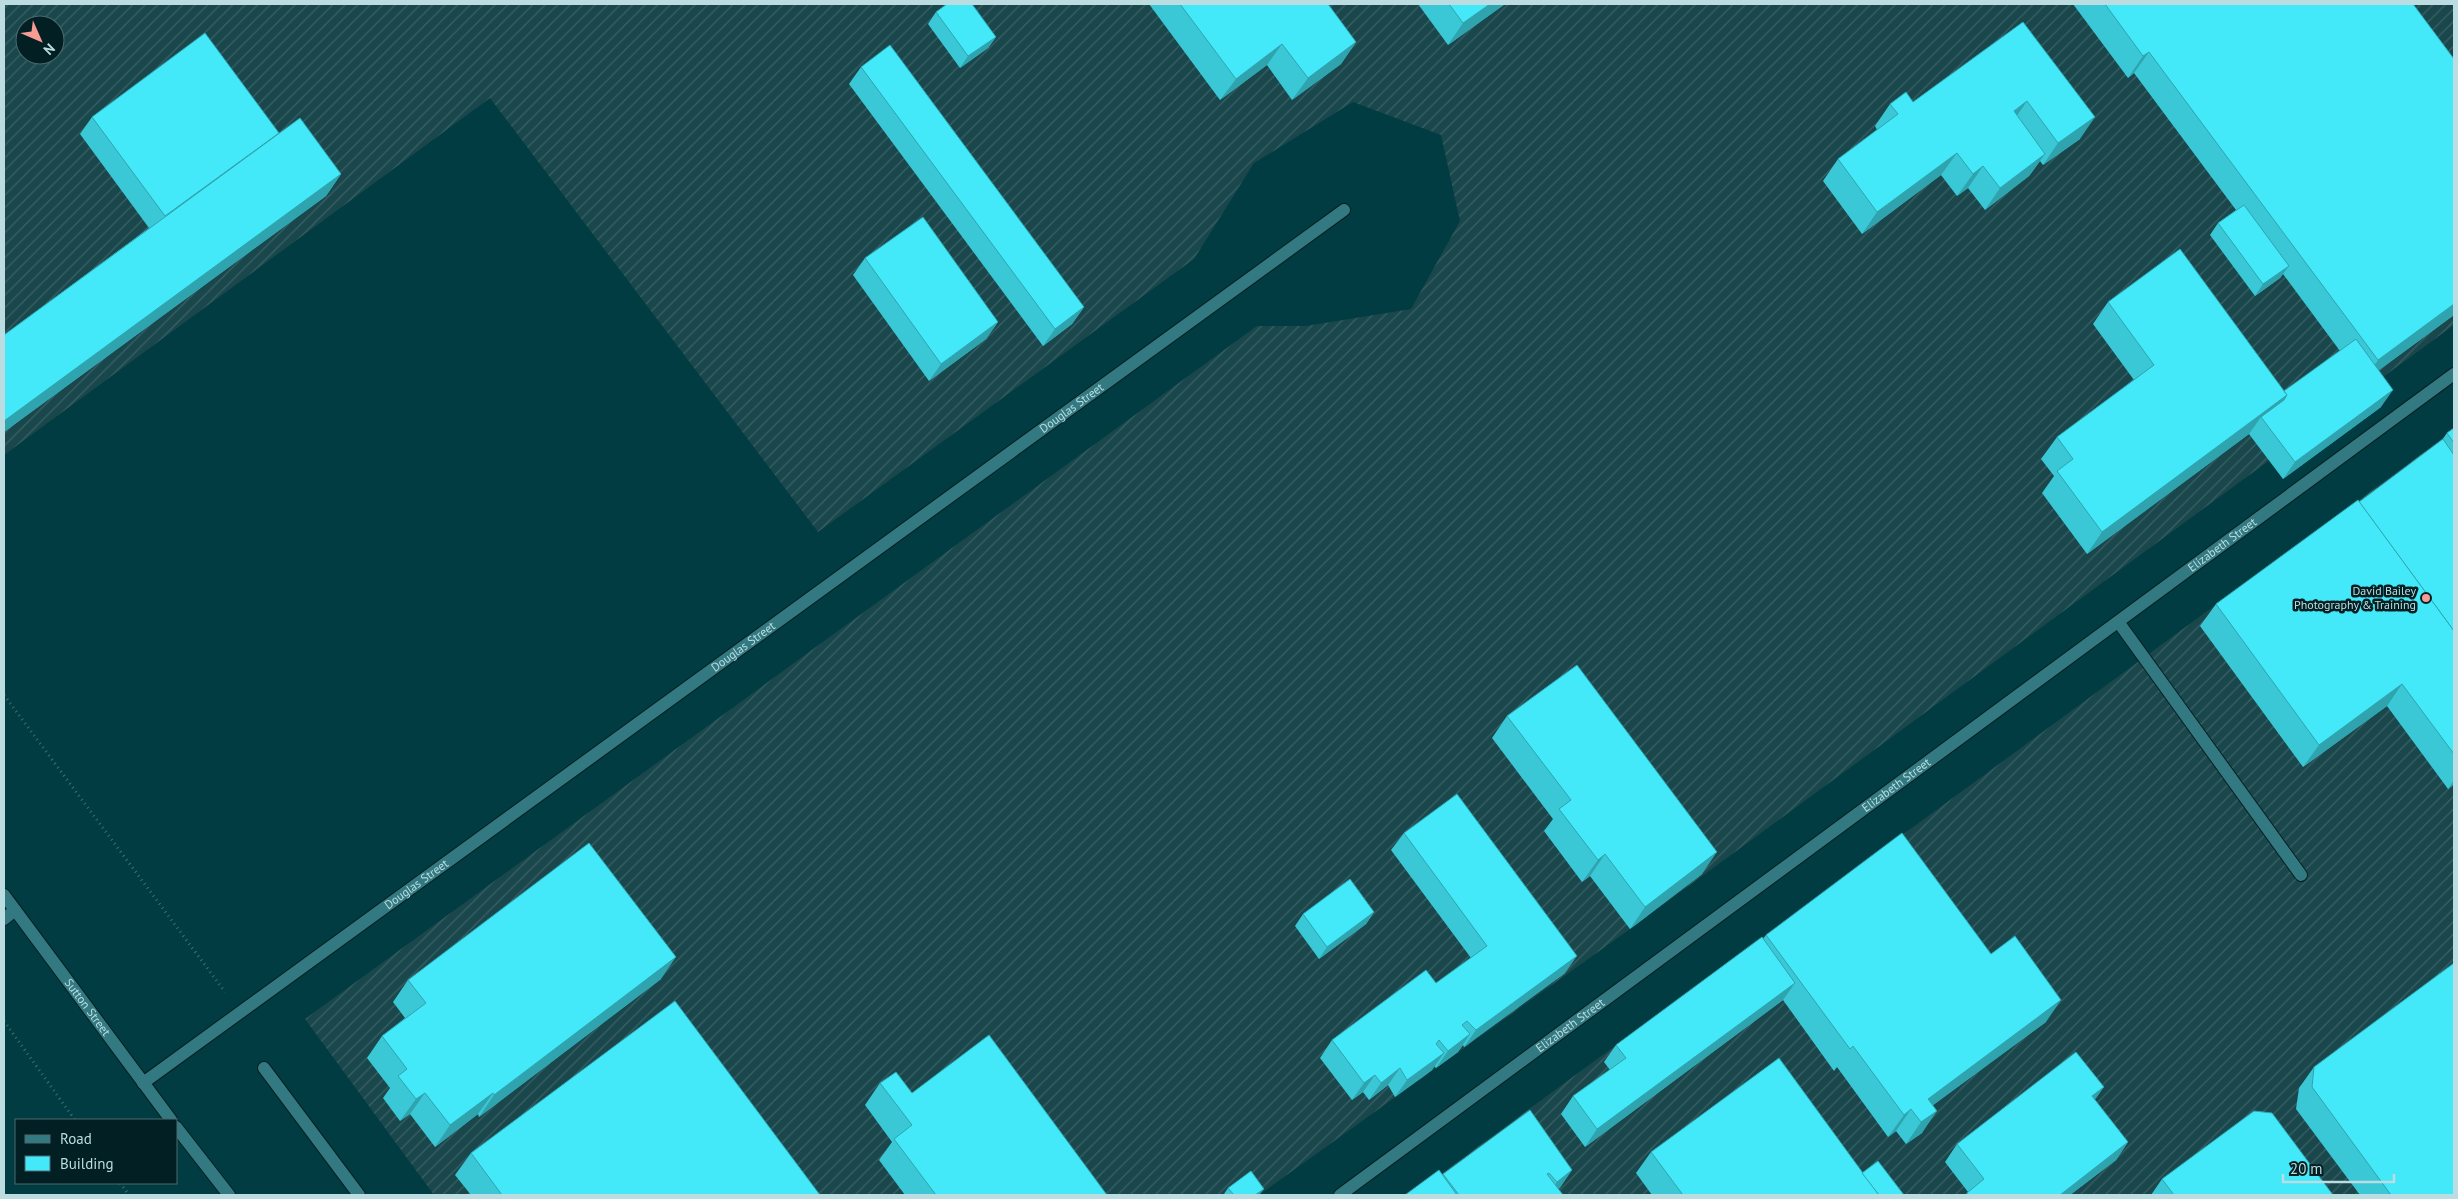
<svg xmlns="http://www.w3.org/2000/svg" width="2458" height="1199" font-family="'PT Sans',sans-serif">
	<defs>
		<pattern id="industrial-furrows" width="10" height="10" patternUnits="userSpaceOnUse" patternTransform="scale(1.25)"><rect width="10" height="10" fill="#1a474c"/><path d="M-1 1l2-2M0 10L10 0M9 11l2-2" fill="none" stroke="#396166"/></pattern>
	</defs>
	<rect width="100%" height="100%" fill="#003c41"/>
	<g fill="url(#industrial-furrows)" fill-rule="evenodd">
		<path d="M 4,4 L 2454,4 L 2454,325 L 1630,929 L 1259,1195 L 434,1195 L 305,1019 L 1257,326 L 1306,326 L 1411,309 L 1460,221 L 1441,135 L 1353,102 L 1254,163 L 1194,259 L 818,532 L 490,98 L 4,455 ZM 25,25 L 55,25 L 55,55 L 25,55 Z"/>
		<polygon points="2454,430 2454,1195 1412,1195"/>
	</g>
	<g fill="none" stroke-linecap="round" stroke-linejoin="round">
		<defs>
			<g id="service">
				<polyline points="2119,623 2301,875"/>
				<polyline points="4,919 15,910"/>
				<polyline points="264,1068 359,1195"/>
			</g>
			<g id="minor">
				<path id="s1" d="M 143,1083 L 1344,210"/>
				<path id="s2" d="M 1340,1195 L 2454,374"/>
			</g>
			<g id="secondary">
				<path id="s3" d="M 4,895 L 171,1120"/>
				<polyline points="176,1127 229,1195"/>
			</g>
		</defs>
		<use href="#service" stroke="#091f22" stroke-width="14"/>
		<use href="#minor" stroke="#091f22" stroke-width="14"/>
		<use href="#secondary" stroke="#091f22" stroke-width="14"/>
		<g stroke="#3d7075" stroke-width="3" stroke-dasharray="1 4" stroke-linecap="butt">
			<polyline points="4,695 225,992"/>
			<polyline points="4,1021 75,1120"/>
			<polyline points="120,1183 129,1195"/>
		</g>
		<use href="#service" stroke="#327981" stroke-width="12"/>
		<use href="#minor" stroke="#327981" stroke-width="12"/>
		<use href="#secondary" stroke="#327981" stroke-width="12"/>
	</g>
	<g fill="#3ac8d6">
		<polygon points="1149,4 1328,4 1356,42 1341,64 1292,100 1267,65 1220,100"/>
		<polygon points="1418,4 1505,4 1448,45"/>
		<polygon points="2073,4 2413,4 2454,59 2454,315 2379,370 2381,407 2283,479 2249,434 2087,554 2042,493 2054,476 2041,459 2057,437 2134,380 2093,324 2108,302 2284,391 2340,351 2283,274 2280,278 2255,296 2210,235 2218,223 2236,210 2134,73 2128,78"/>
		<polygon points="936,12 996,37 988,48 960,68 928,24"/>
		<polygon points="2023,22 2080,139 2043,165 2040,161 2029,176 1985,210 1968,188 1957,196 1941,175 1862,234 1823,181 1838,159 1877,130 1875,126 1890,104 1913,102"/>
		<polygon points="861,67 1084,307 1072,324 1043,346 849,84"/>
		<polygon points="92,117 279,133 341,174 326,196 4,432 4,335 149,228 80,134"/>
		<polygon points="865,258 998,322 986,339 929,381 853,275"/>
		<polygon points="2454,428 2454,784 2448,789 2387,706 2303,767 2200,626 2216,604 2359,502 2442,440 2447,433"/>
		<polygon points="1507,716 1702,874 1630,929 1590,876 1582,882 1544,831 1553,819 1492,738"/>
		<polygon points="1404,833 1565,973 1464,1047 1463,1045 1458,1052 1436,1068 1434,1066 1432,1070 1395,1097 1388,1085 1369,1100 1363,1092 1352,1100 1320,1058 1332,1040 1436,983 1471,958 1391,850"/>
		<polygon points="1374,912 1366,924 1319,959 1295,926 1303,914"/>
		<polygon points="1766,935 1991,954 2046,1022 1933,1105 1922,1133 1906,1144 1896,1131 1888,1137 1837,1067 1834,1071 1783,1000 1585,1147 1561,1114 1573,1096 1610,1070 1604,1062 1616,1045 1763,939"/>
		<polygon points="661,979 479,1117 478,1114 435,1147 410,1114 400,1121 383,1098 390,1088 367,1058 382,1036 405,1018 393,1002 408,980"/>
		<polygon points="2314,1067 2454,1195 2360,1195 2296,1109 2299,1088"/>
		<polygon points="880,1083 912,1093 1107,1195 905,1195 879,1160 892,1142 865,1105"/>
		<polygon points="2095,1100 2128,1142 2116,1160 2070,1195 1965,1195 1968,1192 1945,1162 1957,1144"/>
		<polygon points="1651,1152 1862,1173 1904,1195 1652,1195 1636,1173"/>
		<polygon points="471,1153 820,1195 471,1195 455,1175"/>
		<polygon points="1572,1170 1558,1189 1563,1195 1405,1195 1443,1174"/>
		<polygon points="2162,1179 2333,1195 2151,1195"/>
		<polygon points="1228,1188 1259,1195 1225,1195 1224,1194"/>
	</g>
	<g fill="#2fa3ae">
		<polygon points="1490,4 1505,4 1448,45 1463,23"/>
		<polygon points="996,37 988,48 960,68 968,56"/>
		<polygon points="1356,42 1341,64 1292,100 1308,78"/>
		<polygon points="1282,44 1267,65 1220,100 1236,79"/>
		<polygon points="2149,52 2134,73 2128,78 2143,56"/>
		<polygon points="2027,101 2012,123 2014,111"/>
		<polygon points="2095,117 2080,139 2043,165 2058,143"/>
		<polygon points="1957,153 1941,175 1862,234 1877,212"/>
		<polygon points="2045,154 2029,176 1985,210 2000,188"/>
		<polygon points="1983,166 1968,188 1957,196 1973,174"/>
		<polygon points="341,174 326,196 4,432 4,421"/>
		<polygon points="2289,266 2280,278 2255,296 2263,284"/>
		<polygon points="2454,304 2454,315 2363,382 2378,360"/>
		<polygon points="1084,307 1072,324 1043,346 1055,329"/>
		<polygon points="998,322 986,339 929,381 941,364"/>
		<polygon points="2393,390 2381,407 2283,479 2295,462"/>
		<polygon points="2287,395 2272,417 2261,417 2249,434 2087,554 2102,532"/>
		<polygon points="2402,684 2387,706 2303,767 2319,745"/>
		<polygon points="2454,780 2454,784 2448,789"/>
		<polygon points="1717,852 1702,874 1630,929 1645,907"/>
		<polygon points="1605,854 1590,876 1582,882 1598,860"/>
		<polygon points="1374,912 1366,924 1319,959 1327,947"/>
		<polygon points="1577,956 1565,973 1464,1047 1476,1030"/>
		<polygon points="676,957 661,979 479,1117 494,1095"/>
		<polygon points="1795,983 1783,1000 1585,1147 1597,1129"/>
		<polygon points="2061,1000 2046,1022 1917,1117 1928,1099"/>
		<polygon points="1470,1034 1458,1052 1436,1068 1448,1051"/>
		<polygon points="1444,1053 1432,1070 1395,1097 1407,1080"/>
		<polygon points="1400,1068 1388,1085 1369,1100 1381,1083"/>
		<polygon points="1375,1075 1363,1092 1352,1100 1364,1083"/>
		<polygon points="2104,1087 2092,1104 2092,1096"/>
		<polygon points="425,1093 410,1114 400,1121 416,1099"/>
		<polygon points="493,1093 478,1114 435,1147 450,1125"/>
		<polygon points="1911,1109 1896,1131 1888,1137 1904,1115"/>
		<polygon points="1937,1111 1922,1133 1906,1144 1921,1122"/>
		<polygon points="2128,1142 2116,1160 2070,1195 2060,1195"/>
		<polygon points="1572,1170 1560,1188 1550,1195 1547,1195 1557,1182"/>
		<polygon points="1264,1189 1259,1195 1255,1195"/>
	</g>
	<g fill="#43e9f9" stroke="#2fa3ae">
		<polygon points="947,4 972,4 996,37 968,56 936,12"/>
		<polygon points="1180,4 1328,4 1356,42 1308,78 1282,44 1236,79"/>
		<polygon points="1449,4 1490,4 1463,23"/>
		<polygon points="2105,4 2413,4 2454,59 2454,304 2378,360 2149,52 2143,56"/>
		<polygon points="2023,22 2095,117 2058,143 2027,101 2014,111 2045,154 2000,188 1983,166 1973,174 1957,153 1877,212 1838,159 1898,114 1890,104 1906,92 1913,102"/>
		<polygon points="205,33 279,133 165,216 92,117"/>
		<polygon points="890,45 1084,307 1055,329 861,67"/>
		<polygon points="300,118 341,174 4,421 4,335"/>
		<polygon points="2244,205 2289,266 2263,284 2218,223"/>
		<polygon points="923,217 998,322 941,364 865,258"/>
		<polygon points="2180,249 2287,395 2102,532 2057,471 2073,459 2057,437 2154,365 2108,302"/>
		<polygon points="2356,339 2393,390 2295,462 2261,417 2284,400 2287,395 2284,391"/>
		<polygon points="2454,428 2454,443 2447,433"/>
		<polygon points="2443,439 2454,455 2454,631 2359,502"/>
		<polygon points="2358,500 2454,631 2454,754 2402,684 2319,745 2216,604"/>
		<polygon points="1577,665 1717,852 1645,907 1605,854 1598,860 1559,809 1571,800 1507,716"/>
		<polygon points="1457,794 1577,956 1476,1030 1467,1021 1462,1025 1470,1034 1448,1051 1439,1040 1436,1044 1444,1053 1407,1080 1400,1068 1381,1083 1375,1075 1364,1083 1332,1040 1426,970 1436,983 1487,946 1404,833"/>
		<polygon points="1902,833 1991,954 2015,936 2061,1000 1928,1099 1937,1111 1921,1122 1911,1109 1904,1115 1853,1046 1850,1049 1766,935"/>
		<polygon points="589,843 676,957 494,1095 493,1093 450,1125 425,1093 416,1099 398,1076 407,1069 382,1036 426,1003 408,980"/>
		<polygon points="1350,879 1374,912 1327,947 1303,914"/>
		<polygon points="1762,937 1795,983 1597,1129 1573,1096 1626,1058 1616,1045"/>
		<polygon points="2454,963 2454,1195 2391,1195 2312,1087 2314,1067"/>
		<polygon points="675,1001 820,1195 502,1195 471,1153"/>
		<polygon points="989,1035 1107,1195 936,1195 894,1139 912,1125 880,1083 896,1072 912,1093"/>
		<polygon points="2076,1052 2104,1087 2092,1096 2128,1142 2060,1195 1968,1195 1967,1193 1984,1179 1957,1144"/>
		<polygon points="1779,1058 1879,1195 1683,1195 1651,1152"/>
		<polygon points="1530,1110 1572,1170 1557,1182 1549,1173 1547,1174 1563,1195 1459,1195 1443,1174"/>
		<polygon points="2254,1111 2272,1113 2333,1195 2174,1195 2162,1179"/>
		<polygon points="1878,1161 1904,1195 1879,1195 1862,1173"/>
		<polygon points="1439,1170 1457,1195 1405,1195"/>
		<polygon points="1251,1171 1264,1189 1255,1195 1234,1195 1228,1188"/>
	</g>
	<circle fill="#f59c94" stroke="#022023" stroke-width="2" cx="2426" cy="598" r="5"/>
	<g text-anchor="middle" stroke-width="5" stroke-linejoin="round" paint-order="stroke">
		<g font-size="12" fill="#bbdce0" stroke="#022023">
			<text dy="4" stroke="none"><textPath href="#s1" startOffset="1148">Douglas Street</textPath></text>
			<text dy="4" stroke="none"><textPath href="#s2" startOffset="1096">Elizabeth Street</textPath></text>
			<text dy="4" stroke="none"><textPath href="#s1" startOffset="742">Douglas Street</textPath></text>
			<text dy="4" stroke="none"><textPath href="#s2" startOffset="691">Elizabeth Street</textPath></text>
			<text dy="4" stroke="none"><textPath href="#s1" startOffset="338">Douglas Street</textPath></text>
			<text dy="4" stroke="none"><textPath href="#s3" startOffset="140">Sutton Street</textPath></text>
			<text dy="4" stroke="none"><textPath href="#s2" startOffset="286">Elizabeth Street</textPath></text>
		</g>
		<g font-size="12" fill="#bbdce0" stroke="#022023" text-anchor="end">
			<text x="2416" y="595">David Bailey<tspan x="2416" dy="14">Photography &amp; Training</tspan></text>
		</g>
	</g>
	<rect width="2458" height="1199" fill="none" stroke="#bbdce0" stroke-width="10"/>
	<rect x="15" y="1119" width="162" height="65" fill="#022023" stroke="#4c6b6f"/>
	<rect x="25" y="1135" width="25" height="8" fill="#327981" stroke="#4c6b6f"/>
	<text x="60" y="1144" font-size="15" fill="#bbdce0">Road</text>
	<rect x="25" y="1156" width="25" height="15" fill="#43e9f9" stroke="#4c6b6f"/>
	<text x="60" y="1169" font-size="15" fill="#bbdce0">Building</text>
	<g transform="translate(40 40) rotate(135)"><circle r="24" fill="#022023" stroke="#4c6b6f"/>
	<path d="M0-4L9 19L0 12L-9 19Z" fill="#f59c94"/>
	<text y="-8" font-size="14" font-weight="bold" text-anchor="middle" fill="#bbdce0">N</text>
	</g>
	<path d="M2283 1174v8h111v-8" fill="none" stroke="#bbdce0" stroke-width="2.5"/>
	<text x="2290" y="1174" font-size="15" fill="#bbdce0" stroke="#022023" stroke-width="4" paint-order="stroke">20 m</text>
</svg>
